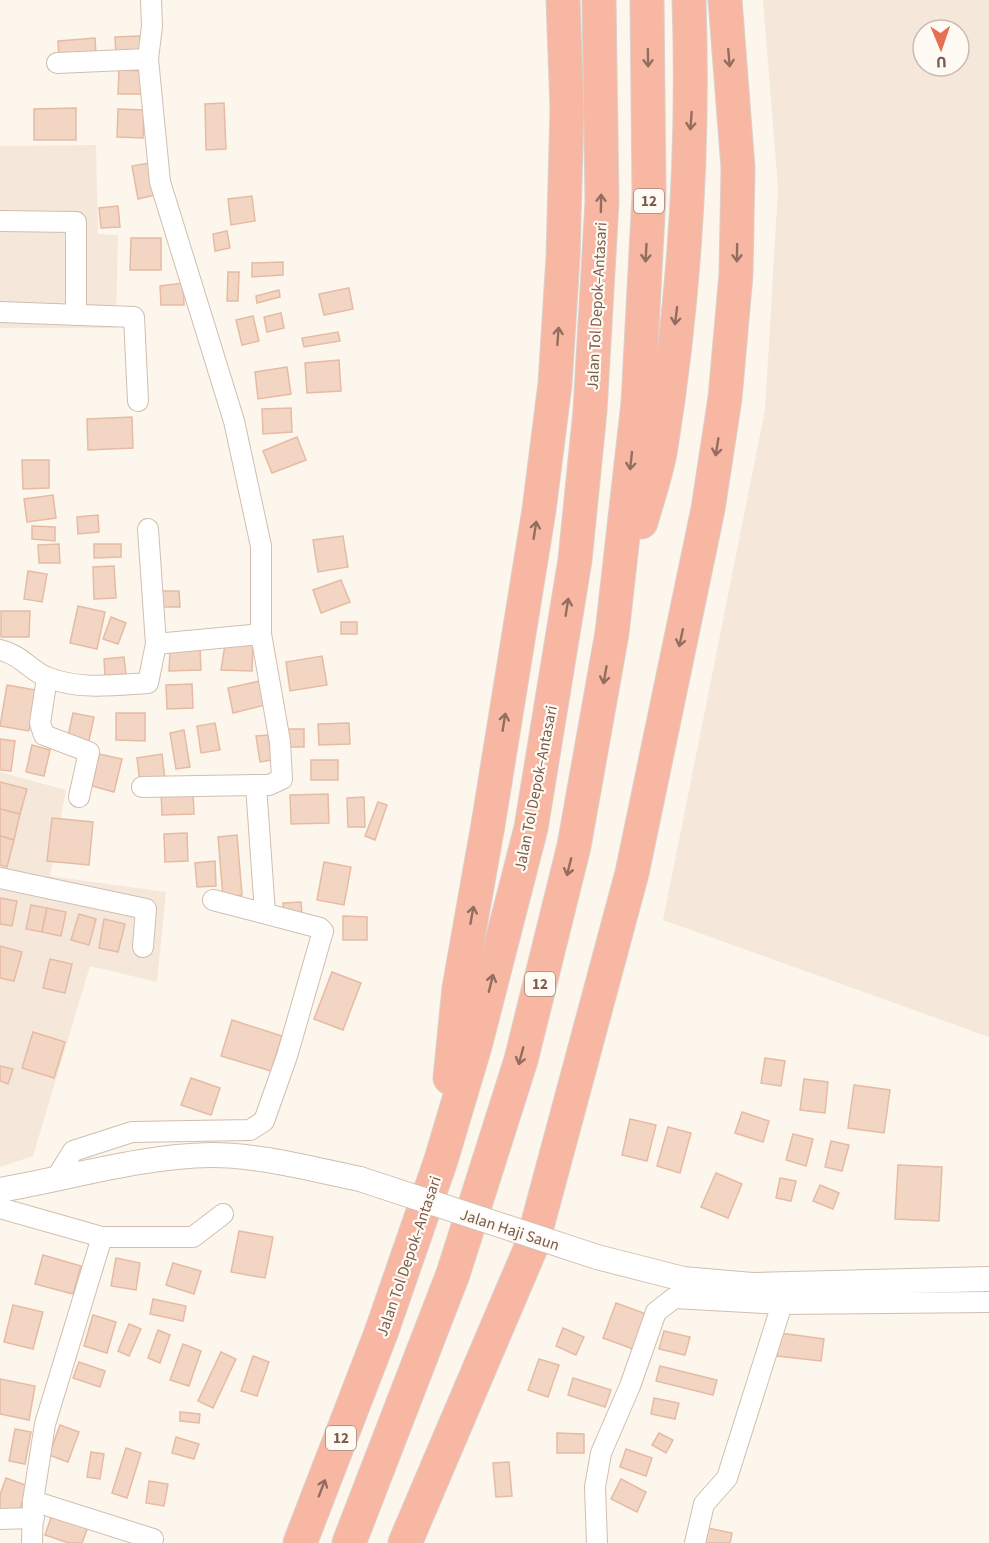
<svg xmlns="http://www.w3.org/2000/svg" width="989" height="1543" font-family="'Source Sans 3',sans-serif">
	<rect width="100%" height="100%" fill="#fdf6ec"/>
	<g fill="#f5e8da" fill-rule="evenodd">
		<path d="M 763,0 L 989,0 L 989,1037 L 663,920 L 765,410 L 778,189 ZM 923,30 L 959,30 L 959,66 L 923,66 Z"/>
		<polygon points="96,145 98,234 118,235 116,328 0,328 0,146"/>
		<polygon points="0,772 66,790 50,876 166,892 157,982 90,966 33,1156 0,1167"/>
	</g>
	<g fill="#f3d5c3" stroke="#e6bba3" stroke-width="1.5">
		<polygon points="140,36 140,56 116,57 115,37"/>
		<polygon points="95,38 96,55 59,58 58,41"/>
		<polygon points="119,70 146,71 145,94 118,94"/>
		<polygon points="224,103 226,149 206,150 205,104"/>
		<polygon points="76,108 76,140 34,140 34,109"/>
		<polygon points="118,109 144,110 143,138 117,137"/>
		<polygon points="154,162 160,194 138,199 132,166"/>
		<polygon points="252,196 255,221 231,225 228,199"/>
		<polygon points="118,206 120,227 101,228 99,208"/>
		<polygon points="227,231 230,248 215,251 213,234"/>
		<polygon points="131,238 161,238 161,270 130,270"/>
		<polygon points="283,262 283,275 252,277 252,263"/>
		<polygon points="228,272 239,272 238,301 227,301"/>
		<polygon points="183,283 184,305 161,305 160,286"/>
		<polygon points="349,288 353,309 324,315 319,294"/>
		<polygon points="279,290 280,297 257,303 256,296"/>
		<polygon points="281,313 284,328 267,332 264,317"/>
		<polygon points="253,316 259,341 242,345 236,320"/>
		<polygon points="338,332 340,341 304,347 302,338"/>
		<polygon points="339,360 341,391 307,393 305,363"/>
		<polygon points="287,367 291,394 258,399 255,372"/>
		<polygon points="291,408 292,432 263,434 262,409"/>
		<polygon points="132,417 133,448 88,450 87,419"/>
		<polygon points="297,437 306,460 272,473 263,451"/>
		<polygon points="22,460 49,460 49,488 23,489"/>
		<polygon points="53,495 56,518 27,522 24,499"/>
		<polygon points="98,515 99,532 78,534 77,517"/>
		<polygon points="32,526 55,527 55,541 32,539"/>
		<polygon points="343,536 348,567 318,572 313,540"/>
		<polygon points="59,544 60,563 39,563 38,545"/>
		<polygon points="94,544 121,544 121,557 94,558"/>
		<polygon points="114,566 116,598 94,599 93,567"/>
		<polygon points="28,571 47,574 42,602 24,599"/>
		<polygon points="341,580 350,602 321,613 313,590"/>
		<polygon points="161,591 179,591 180,607 162,607"/>
		<polygon points="78,606 105,612 97,649 70,643"/>
		<polygon points="1,611 30,611 29,637 1,637"/>
		<polygon points="111,617 126,623 118,644 103,639"/>
		<rect x="341" y="622" width="16" height="12"/>
		<polygon points="253,642 252,671 221,670 225,645"/>
		<polygon points="200,648 201,670 169,671 170,652"/>
		<polygon points="322,656 327,685 290,691 286,662"/>
		<polygon points="124,657 126,674 105,676 104,659"/>
		<polygon points="260,681 265,705 233,713 228,688"/>
		<polygon points="192,684 193,708 167,709 166,685"/>
		<polygon points="7,685 36,690 29,731 0,726"/>
		<polygon points="73,713 94,717 88,745 67,741"/>
		<polygon points="116,713 145,713 145,741 116,740"/>
		<polygon points="215,723 220,750 201,753 197,726"/>
		<polygon points="349,723 350,744 319,745 318,724"/>
		<polygon points="285,729 304,729 304,747 286,747"/>
		<polygon points="184,730 190,767 176,769 170,733"/>
		<polygon points="268,735 272,760 260,762 256,736"/>
		<polygon points="0,739 15,741 11,771 0,770"/>
		<polygon points="32,745 50,750 44,776 26,772"/>
		<polygon points="99,754 122,759 114,792 92,786"/>
		<polygon points="162,754 165,780 140,783 137,758"/>
		<rect x="311" y="760" width="27" height="20"/>
		<polygon points="0,782 27,789 20,814 0,809"/>
		<polygon points="193,790 194,814 162,815 161,791"/>
		<polygon points="328,794 329,823 291,824 290,795"/>
		<polygon points="364,797 365,827 348,827 347,798"/>
		<polygon points="378,802 387,805 375,840 365,836"/>
		<polygon points="0,809 20,814 14,840 0,836"/>
		<polygon points="52,818 93,822 89,865 47,861"/>
		<polygon points="187,833 188,861 165,862 164,834"/>
		<polygon points="237,835 242,895 223,897 218,837"/>
		<polygon points="0,836 14,840 7,867 0,865"/>
		<polygon points="215,861 216,886 197,887 195,863"/>
		<polygon points="324,862 351,867 344,905 317,900"/>
		<polygon points="0,898 17,901 12,926 0,924"/>
		<polygon points="301,902 302,915 284,916 283,903"/>
		<polygon points="31,905 47,908 42,932 26,929"/>
		<polygon points="47,908 66,912 61,936 42,932"/>
		<polygon points="79,914 96,919 89,945 71,940"/>
		<polygon points="343,916 367,917 367,940 343,940"/>
		<polygon points="104,919 125,924 118,952 99,948"/>
		<polygon points="0,946 22,952 14,981 0,978"/>
		<polygon points="50,959 72,964 65,993 43,988"/>
		<polygon points="332,972 361,983 343,1030 314,1019"/>
		<polygon points="232,1020 282,1036 271,1071 221,1056"/>
		<polygon points="33,1032 65,1042 54,1078 22,1068"/>
		<polygon points="765,1058 785,1061 781,1086 761,1083"/>
		<polygon points="0,1066 13,1069 8,1084 0,1081"/>
		<polygon points="191,1078 220,1088 211,1115 181,1105"/>
		<polygon points="804,1079 828,1082 825,1113 800,1110"/>
		<polygon points="854,1085 890,1090 884,1133 848,1128"/>
		<polygon points="742,1112 769,1121 763,1142 735,1133"/>
		<polygon points="630,1119 656,1125 647,1161 622,1155"/>
		<polygon points="668,1127 691,1133 680,1173 657,1166"/>
		<polygon points="793,1134 813,1139 806,1166 786,1160"/>
		<polygon points="831,1141 849,1145 842,1171 825,1167"/>
		<polygon points="898,1165 942,1167 939,1221 895,1219"/>
		<polygon points="716,1173 742,1184 728,1218 701,1207"/>
		<polygon points="780,1178 796,1181 791,1201 776,1198"/>
		<polygon points="820,1185 839,1193 833,1209 813,1201"/>
		<polygon points="239,1231 273,1237 265,1278 231,1272"/>
		<polygon points="43,1255 81,1266 73,1294 35,1284"/>
		<polygon points="116,1258 140,1263 136,1290 111,1286"/>
		<polygon points="173,1263 201,1271 194,1294 166,1285"/>
		<polygon points="153,1299 186,1306 183,1321 150,1314"/>
		<polygon points="616,1303 646,1314 633,1349 603,1338"/>
		<polygon points="13,1305 43,1312 33,1349 4,1342"/>
		<polygon points="93,1315 116,1322 107,1353 84,1346"/>
		<polygon points="129,1324 141,1329 129,1356 118,1351"/>
		<polygon points="563,1328 584,1337 576,1355 556,1346"/>
		<polygon points="158,1330 170,1335 160,1363 148,1358"/>
		<polygon points="664,1331 690,1337 685,1355 659,1349"/>
		<polygon points="780,1333 824,1339 821,1361 777,1356"/>
		<polygon points="183,1344 201,1351 189,1386 170,1380"/>
		<polygon points="221,1352 236,1359 213,1408 198,1401"/>
		<polygon points="253,1356 269,1362 257,1396 241,1391"/>
		<polygon points="539,1359 559,1365 548,1397 528,1390"/>
		<polygon points="79,1362 105,1371 100,1387 73,1378"/>
		<polygon points="660,1366 717,1380 713,1395 656,1381"/>
		<polygon points="573,1378 611,1390 605,1407 568,1395"/>
		<polygon points="0,1379 35,1386 29,1420 0,1414"/>
		<polygon points="654,1398 679,1403 675,1419 651,1414"/>
		<polygon points="180,1412 200,1414 199,1423 180,1421"/>
		<polygon points="60,1425 79,1432 68,1462 49,1455"/>
		<polygon points="15,1429 31,1432 25,1464 9,1461"/>
		<polygon points="557,1433 584,1434 584,1453 557,1453"/>
		<polygon points="659,1433 673,1440 666,1453 652,1445"/>
		<polygon points="176,1437 199,1444 194,1459 172,1453"/>
		<polygon points="126,1448 141,1453 127,1498 112,1493"/>
		<polygon points="626,1449 652,1458 646,1476 620,1467"/>
		<polygon points="91,1452 104,1454 100,1479 87,1477"/>
		<polygon points="509,1462 512,1496 496,1497 493,1463"/>
		<polygon points="6,1478 28,1486 17,1517 0,1511 0,1495"/>
		<polygon points="621,1479 646,1492 637,1512 611,1499"/>
		<polygon points="149,1481 168,1484 164,1506 146,1503"/>
		<polygon points="53,1512 89,1524 82,1543 69,1543 45,1535"/>
		<polygon points="703,1527 732,1533 730,1543 700,1543"/>
	</g>
	<g fill="none" stroke-linecap="round" stroke-linejoin="round">
		<defs>
			<g id="minor">
				<polyline points="148,59 152,26 151,0"/>
				<polyline points="57,63 148,59 160,182 234,421 261,546 261,634 156,644"/>
				<polyline points="0,221 76,222 76,315"/>
				<polyline points="0,312 134,317 138,401"/>
				<path d="M 0,650 C 22,655 30,671 49,678 C 81,690 115,685 148,683 L 156,644 L 148,529"/>
				<polyline points="47,678 40,723 44,735 89,752 79,797"/>
				<polyline points="256,785 269,785 282,779 280,742 261,634"/>
				<polyline points="142,787 256,785 265,913"/>
				<polyline points="0,878 146,909 143,947"/>
				<polyline points="55,1180 73,1151 132,1132 250,1130 264,1121 287,1056 323,931 320,928 213,900"/>
				<polyline points="0,1208 102,1237 193,1237 223,1214"/>
				<polyline points="33,1501 153,1539"/>
				<polyline points="0,1519 34,1518"/>
				<polyline points="32,1543 33,1501 45,1424 102,1237"/>
				<polyline points="597,1543 595,1487 601,1453 630,1386 656,1312 674,1298 782,1304 989,1302"/>
				<polyline points="695,1543 704,1504 727,1478 782,1304"/>
			</g>
			<g id="tertiary">
				<path d="M 0,1190 C 69,1178 141,1156 211,1155 C 261,1155 311,1169 360,1179"/>
				<polyline points="597,1257 683,1279 752,1285 989,1279"/>
			</g>
			<g id="motorway">
				<path d="M 641,522 C 648,497 657,472 661,447 C 684,302 694,147 689,0"/>
				<polyline points="450,1078 459,988 488,825 539,510 555,384 563,257 567,109 563,0"/>
				<polyline points="300,1543 381,1333 441,1160 475,1046 531,828 575,560 590,411 602,202 599,0"/>
				<polyline points="349,1543 453,1274 521,1060 574,846 612,633 638,403 649,195 647,0"/>
				<polyline points="405,1543 532,1245 632,873 708,509 725,398 736,274 738,168 725,0"/>
			</g>
		</defs>
		<use href="#minor" stroke="#d1beb0" stroke-width="22"/>
		<use href="#tertiary" stroke="#d1beb0" stroke-width="26"/>
		<use href="#motorway" stroke="#dad1cd" stroke-width="35"/>
		<use href="#minor" stroke="#fff" stroke-width="20"/>
		<use href="#tertiary" stroke="#fff" stroke-width="24"/>
		<use href="#motorway" stroke="#f7b7a3" stroke-width="33"/>
		<defs>
			<polyline id="tertiary-bridge" points="360,1179 597,1257"/>
		</defs>
		<use href="#tertiary-bridge" stroke="#d1beb0" stroke-width="26" stroke-linecap="butt"/>
		<use href="#tertiary-bridge" stroke="#fff" stroke-width="24"/>
	</g>
	<defs><path id="oneway-shaft" d="M-6 0H5M1.5-3L5.5 0L1.5 3" fill="none" stroke-width="1.6" stroke-linecap="round" stroke-linejoin="round" transform="scale(1.5)"/></defs>
	<g stroke="#936e5e">
		<use href="#oneway-shaft" transform="translate(648 58) rotate(89)"/>
		<use href="#oneway-shaft" transform="translate(729 58) rotate(85)"/>
		<use href="#oneway-shaft" transform="translate(691 121) rotate(94)"/>
		<use href="#oneway-shaft" transform="translate(601 203) rotate(-89)"/>
		<use href="#oneway-shaft" transform="translate(646 253) rotate(93)"/>
		<use href="#oneway-shaft" transform="translate(737 253) rotate(91)"/>
		<use href="#oneway-shaft" transform="translate(676 316) rotate(97)"/>
		<use href="#oneway-shaft" transform="translate(558 336) rotate(-86)"/>
		<use href="#oneway-shaft" transform="translate(717 447) rotate(99)"/>
		<use href="#oneway-shaft" transform="translate(631 461) rotate(96)"/>
		<use href="#oneway-shaft" transform="translate(535 530) rotate(-81)"/>
		<use href="#oneway-shaft" transform="translate(567 607) rotate(-81)"/>
		<use href="#oneway-shaft" transform="translate(681 638) rotate(102)"/>
		<use href="#oneway-shaft" transform="translate(605 675) rotate(100)"/>
		<use href="#oneway-shaft" transform="translate(504 722) rotate(-81)"/>
		<use href="#oneway-shaft" transform="translate(569 867) rotate(104)"/>
		<use href="#oneway-shaft" transform="translate(472 915) rotate(-80)"/>
		<use href="#oneway-shaft" transform="translate(491 983) rotate(-76)"/>
		<use href="#oneway-shaft" transform="translate(521 1056) rotate(105)"/>
		<use href="#oneway-shaft" transform="translate(322 1488) rotate(-69)"/>
	</g>
	<g text-anchor="middle" stroke-width="4.5" stroke-linejoin="round" paint-order="stroke">
		<g fill="#fffaf3" stroke="#a28b7f" stroke-width="1.5">
			<rect x="634" y="189" width="30" height="24" rx="4.5"/>
			<rect x="525" y="972" width="30" height="24" rx="4.5"/>
			<rect x="326" y="1426" width="30" height="24" rx="4.5"/>
		</g>
		<g font-size="15" font-weight="bold" fill="#7a5c4d">
			<text x="649" y="206">12</text>
			<text x="540" y="989">12</text>
			<text x="341" y="1443">12</text>
		</g>
		<g font-size="16" fill="#7a5c4d" stroke="#fffaf3">
			<text transform="translate(596 306) rotate(-87)" y="6">Jalan Tol Depok–Antasari</text>
			<text transform="translate(535 788) rotate(-79)" y="6">Jalan Tol Depok–Antasari</text>
			<text transform="translate(510 1229) rotate(18)" y="6">Jalan Haji Saun</text>
			<text transform="translate(408 1256) rotate(-71)" y="6">Jalan Tol Depok–Antasari</text>
		</g>
	</g>
	<g transform="translate(941 48) rotate(178)"><circle r="28" fill="#fffaf3" stroke="#cabbb1" stroke-width="1.5"/>
	<path d="M0-4.5L10 22L0 15L-10 22Z" fill="#e76f51"/>
	<text y="-9" font-size="16" font-weight="bold" text-anchor="middle" fill="#7a5c4d">U</text>
	</g>
</svg>
